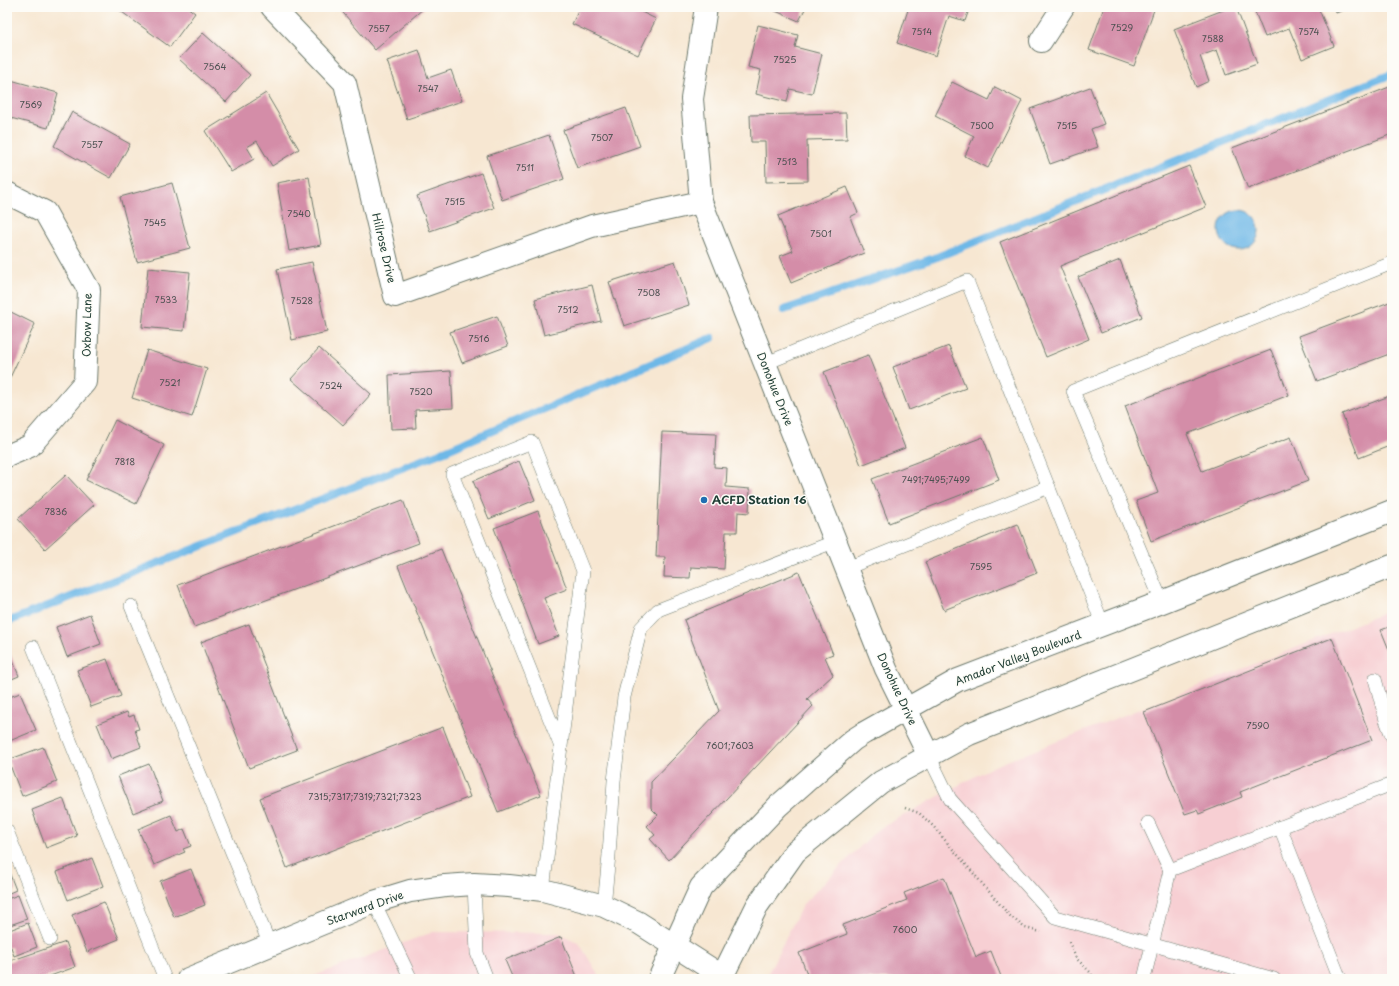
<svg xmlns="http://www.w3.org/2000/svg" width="1399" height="986" font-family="'Playpen Sans',sans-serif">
	<rect width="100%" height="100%" fill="#fdfcf7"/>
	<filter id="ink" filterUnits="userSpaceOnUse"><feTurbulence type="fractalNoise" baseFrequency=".025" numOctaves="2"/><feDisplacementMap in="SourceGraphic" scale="8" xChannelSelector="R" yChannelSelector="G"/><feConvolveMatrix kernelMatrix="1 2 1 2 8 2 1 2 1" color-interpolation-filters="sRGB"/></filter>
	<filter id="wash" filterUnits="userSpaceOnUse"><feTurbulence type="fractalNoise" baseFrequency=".012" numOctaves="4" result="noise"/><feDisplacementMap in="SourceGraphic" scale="16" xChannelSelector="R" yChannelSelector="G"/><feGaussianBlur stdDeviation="0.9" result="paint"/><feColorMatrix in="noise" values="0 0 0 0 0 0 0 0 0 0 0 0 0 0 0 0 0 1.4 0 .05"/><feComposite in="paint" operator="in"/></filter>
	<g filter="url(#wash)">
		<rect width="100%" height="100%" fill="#f7e7d2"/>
		<g fill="#f7cfd3">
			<polygon points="1392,610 1392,979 765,979 803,904 877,830 992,767"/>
			<polygon points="433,932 559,933 579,943 601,979 306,979"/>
		</g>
		<circle fill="#6eb8e7" stroke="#467a8e" cx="1239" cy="230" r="20"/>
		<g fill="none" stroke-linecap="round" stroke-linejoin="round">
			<g stroke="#6eb8e7" stroke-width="8">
				<polyline points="784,310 937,257 1392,74"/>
				<polyline points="7,622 440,453 712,338"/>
			</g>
		</g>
		<g id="blocks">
			<g fill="#d48da8">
				<polygon points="115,7 187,7 195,13 170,47"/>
				<polygon points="338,7 423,7 424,8 375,50"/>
				<polygon points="580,7 631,7 656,19 638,55 572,24"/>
				<polygon points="766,7 806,7 799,21"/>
				<polygon points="909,7 970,7 965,21 949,16 936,56 897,43"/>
				<polygon points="1104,7 1155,7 1134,66 1089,50"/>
				<polygon points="1231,7 1236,7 1257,64 1226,75 1217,50 1200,56 1209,81 1196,87 1174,29"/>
				<polygon points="1253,7 1318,7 1334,46 1302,59 1289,28 1265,37"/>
				<polygon points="1334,7 1351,7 1336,13"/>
				<polygon points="758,25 798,35 795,47 822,54 812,94 790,89 787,102 756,94 761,70 748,67"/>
				<polygon points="203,33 250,75 226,102 179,59"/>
				<polygon points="419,50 428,78 451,70 462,101 407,119 387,61"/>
				<polygon points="7,79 58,93 48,128 7,117"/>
				<polygon points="952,82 989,100 995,87 1022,101 988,168 965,156 974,136 935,116"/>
				<polygon points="1392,86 1392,134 1248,189 1232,148"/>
				<polygon points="1090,87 1104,124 1091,129 1098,147 1050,164 1030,109"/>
				<polygon points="266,93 299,149 272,166 257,141 247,147 254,159 231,172 205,131"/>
				<polygon points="626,108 640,146 577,168 563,130"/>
				<polygon points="72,112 130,144 111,178 54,146"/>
				<polygon points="846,113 847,139 807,140 808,181 766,182 765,142 751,142 750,115"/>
				<polygon points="549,135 564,179 502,200 487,156"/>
				<polygon points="1189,166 1206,207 1060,266 1089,339 1046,357 1000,242"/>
				<polygon points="481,173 494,208 430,231 417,196"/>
				<polygon points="309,177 321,245 289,251 277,183"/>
				<polygon points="172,183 190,248 137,262 120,197"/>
				<polygon points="847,187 858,213 850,217 864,253 791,283 780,256 793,251 778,216"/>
				<polygon points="1120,260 1142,317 1101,333 1078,277"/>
				<polygon points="675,261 689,305 624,326 609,282"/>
				<polygon points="312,262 327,332 292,340 277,269"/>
				<polygon points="148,268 190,272 184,331 142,327"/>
				<polygon points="592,285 601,321 544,335 535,299"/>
				<polygon points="1392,301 1392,353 1317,381 1299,336"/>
				<polygon points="7,310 35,324 7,384"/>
				<polygon points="497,316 508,346 462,363 450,332"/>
				<polygon points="949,346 966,388 909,410 893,367"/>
				<polygon points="319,348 371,394 343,425 291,379"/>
				<polygon points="147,350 207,369 192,417 132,398"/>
				<polygon points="1271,350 1289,395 1187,434 1202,471 1291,437 1308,481 1151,541 1136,501 1158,493 1125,406"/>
				<polygon points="868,355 905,448 861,465 824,372"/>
				<polygon points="451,371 453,408 415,410 416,428 391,429 389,375"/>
				<polygon points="1392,395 1392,445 1359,458 1342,414"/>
				<polygon points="115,420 164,445 136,504 86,480"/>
				<polygon points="662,432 716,434 714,467 727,468 726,487 750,489 749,513 738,512 737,532 726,532 724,569 691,567 690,578 664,577 665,557 656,557"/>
				<polygon points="983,437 999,480 889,523 872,479"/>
				<polygon points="519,461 535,500 489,519 473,481"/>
				<polygon points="66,475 94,505 45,549 18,519"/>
				<polygon points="403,500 419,543 194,627 178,585"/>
				<polygon points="538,511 567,589 544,598 559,636 538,644 494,528"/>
				<polygon points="1018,524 1037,573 944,610 925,562"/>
				<polygon points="441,549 541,795 498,812 398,566"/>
				<polygon points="799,572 833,654 825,657 833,675 807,699 813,706 669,860 650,839 655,835 647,826 658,815 651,808 651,782 719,711 684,620"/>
				<polygon points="90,614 101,644 67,657 56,627"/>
				<polygon points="249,624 297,750 249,768 201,642"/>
				<polygon points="1392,626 1392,657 1381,630"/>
				<polygon points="1332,638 1372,740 1240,792 1242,797 1199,814 1197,810 1185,814 1144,712"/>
				<polygon points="7,646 19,676 7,681"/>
				<polygon points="107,659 121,696 91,707 77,670"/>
				<polygon points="20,693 36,730 7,742 7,698"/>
				<polygon points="127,712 129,717 134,715 139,729 135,730 141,747 111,759 97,724"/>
				<polygon points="443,727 470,797 287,868 260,798"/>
				<polygon points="43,747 57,782 22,796 8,760"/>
				<polygon points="149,764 163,801 133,813 118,776"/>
				<polygon points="63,798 77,836 46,848 32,810"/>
				<polygon points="171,815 178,832 184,829 191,846 183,849 185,852 154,865 138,829"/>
				<polygon points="92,858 103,886 68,900 57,872"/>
				<polygon points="7,867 16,890 7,894"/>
				<polygon points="191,869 205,905 174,917 160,881"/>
				<polygon points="944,877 976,957 991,951 1002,979 809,979 799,953 847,934 843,925 907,900 904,893"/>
				<polygon points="18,895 27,919 7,926 7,899"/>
				<polygon points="104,902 119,939 87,952 72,915"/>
				<polygon points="28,923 37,947 14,956 11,947 7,948 7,931"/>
				<polygon points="561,937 578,979 513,979 505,960"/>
				<polygon points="66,942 75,967 42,979 7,979 7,962"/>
			</g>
		</g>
	</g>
	<g filter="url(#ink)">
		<use href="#blocks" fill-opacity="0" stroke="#6b786b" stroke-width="1"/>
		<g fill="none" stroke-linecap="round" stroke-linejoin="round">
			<defs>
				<g id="service">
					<polyline points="764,364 967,281 1103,625"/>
					<polyline points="847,568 1049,487"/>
					<polyline points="1162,602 1073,391 1392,263"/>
					<polyline points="131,606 270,945"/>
					<polyline points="33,647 165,979"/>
					<polyline points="1375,679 1386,720 1392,736"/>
					<polyline points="929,756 950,799 1055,917 1274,979"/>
					<polyline points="1148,823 1170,870"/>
					<polyline points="1280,827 1340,979"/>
					<polyline points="7,831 50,939"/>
					<polyline points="474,884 477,953 487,979"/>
					<polyline points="543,890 583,571 532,442 452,474 561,747"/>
					<polyline points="374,902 409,975"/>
					<polyline points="604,906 609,855 614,781 624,697 641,628 658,610 836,541"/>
					<polyline points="1144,979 1170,870 1392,784"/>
				</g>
				<g id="minor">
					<polyline points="272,7 345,83 395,296 592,226 701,202"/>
					<polyline points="706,7 692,99 701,202 886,669 929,756"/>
					<polyline points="1041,41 1063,7"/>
					<polyline points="7,193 45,212 89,290 85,382 30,446 7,456"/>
					<polyline points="188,979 374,902 410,891 445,886 474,884 509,886 543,890 604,906 639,923 722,976"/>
				</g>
				<g id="tertiary">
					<polyline points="659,979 701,887 778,806 853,740 864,733 958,680 1162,602 1392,511"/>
					<polyline points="721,979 757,906 795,852 881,782 969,734 1392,566"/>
				</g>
			</defs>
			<use href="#service" stroke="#6b786b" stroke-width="14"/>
			<use href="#minor" stroke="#6b786b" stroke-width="24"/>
			<use href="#tertiary" stroke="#6b786b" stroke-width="24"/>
			<g stroke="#6b786b" stroke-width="2.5" stroke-dasharray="1 3" stroke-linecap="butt">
				<polyline points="905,808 919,813 933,826 1009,915 1025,928 1041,932"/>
				<polyline points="1069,942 1076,958 1091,973 1093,979"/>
			</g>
			<use href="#service" stroke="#fff" stroke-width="13"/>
			<use href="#minor" stroke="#fff" stroke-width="22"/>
			<use href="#tertiary" stroke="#fff" stroke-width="22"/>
		</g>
	</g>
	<circle fill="#1f6fb2" stroke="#fdfcf7" stroke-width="1.5" cx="704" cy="500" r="4"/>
	<g text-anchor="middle" stroke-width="3" stroke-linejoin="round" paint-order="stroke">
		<g font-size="9" fill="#4c5151">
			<text x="1122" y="31">7529</text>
			<text x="379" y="32">7557</text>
			<text x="922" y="35">7514</text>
			<text x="1309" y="35">7574</text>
			<text x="1213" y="42">7588</text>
			<text x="785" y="63">7525</text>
			<text x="215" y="70">7564</text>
			<text x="428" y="92">7547</text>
			<text x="31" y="108">7569</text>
			<text x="982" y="129">7500</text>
			<text x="1067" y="129">7515</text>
			<text x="602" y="141">7507</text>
			<text x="92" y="148">7557</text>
			<text x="787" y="165">7513</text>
			<text x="525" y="171">7511</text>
			<text x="455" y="205">7515</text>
			<text x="299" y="217">7540</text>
			<text x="155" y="226">7545</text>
			<text x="821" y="237">7501</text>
			<text x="649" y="296">7508</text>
			<text x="166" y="303">7533</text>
			<text x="302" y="304">7528</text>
			<text x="568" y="313">7512</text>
			<text x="479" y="342">7516</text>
			<text x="170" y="386">7521</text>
			<text x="331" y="389">7524</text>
			<text x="421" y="395">7520</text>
			<text x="125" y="465">7818</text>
			<text x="936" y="483">7491;7495;7499</text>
			<text x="56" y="515">7836</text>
			<text x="981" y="570">7595</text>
			<text x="1258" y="729">7590</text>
			<text x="730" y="749">7601;7603</text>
			<text x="365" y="800">7315;7317;7319;7321;7323</text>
			<text x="905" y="933">7600</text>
		</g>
		<g font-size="11" fill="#1f3d34" stroke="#fdfcf7">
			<text transform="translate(384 248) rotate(77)" y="4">Hillrose Drive</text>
			<text transform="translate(87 325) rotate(-89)" y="4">Oxbow Lane</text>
			<text transform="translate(775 389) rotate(68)" y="4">Donohue Drive</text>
			<text transform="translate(1018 658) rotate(-21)" y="4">Amador Valley Boulevard</text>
			<text transform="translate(897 689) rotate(65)" y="4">Donohue Drive</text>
			<text transform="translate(365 908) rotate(-20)" y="4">Starward Drive</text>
		</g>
		<g font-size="11" font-weight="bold" fill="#1f3d34" stroke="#fdfcf7" text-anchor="start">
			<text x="712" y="504">ACFD Station 16</text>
		</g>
	</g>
	<rect width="1399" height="986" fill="none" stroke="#fdfcf7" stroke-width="24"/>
</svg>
